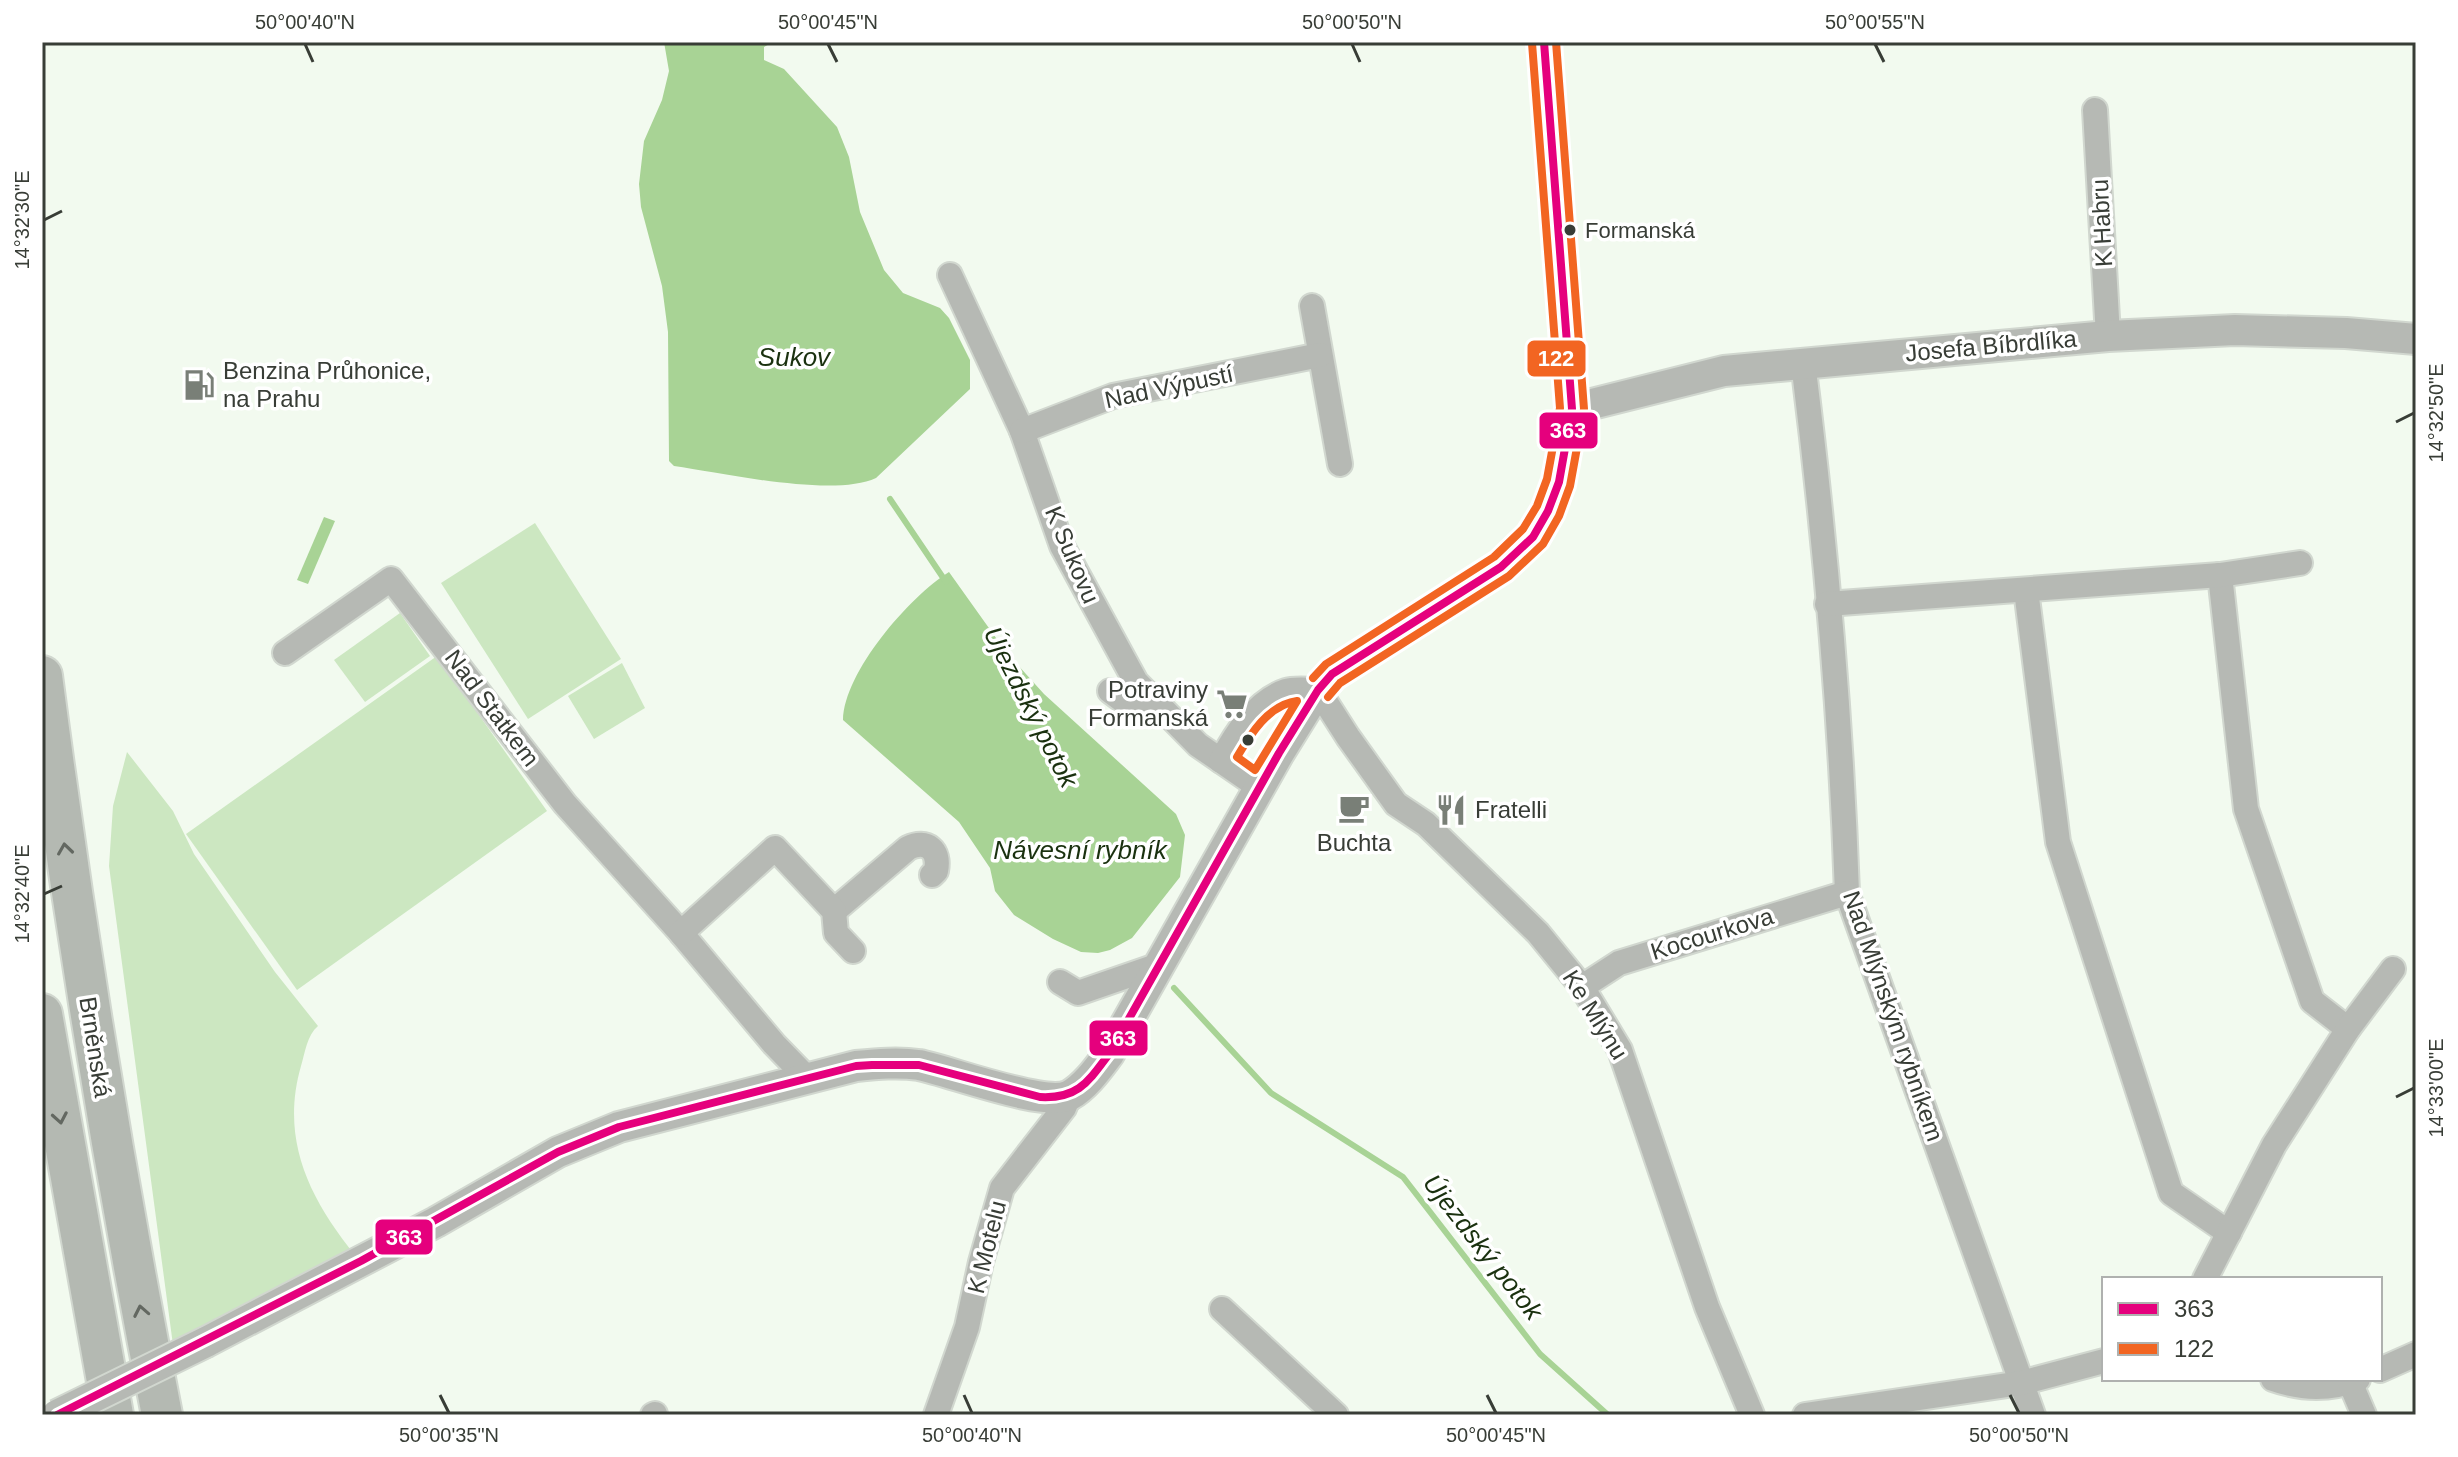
<svg xmlns="http://www.w3.org/2000/svg" width="2458" height="1457" font-family="Arial,sans-serif">
	<rect width="100%" height="100%" fill="#f2faef"/>
	<g fill="#cce7c1">
		<polygon points="535,523 621,659 528,719 441,583"/>
		<polygon points="400,613 430,656 365,702 334,660"/>
		<polygon points="437,656 547,811 297,990 186,834"/>
		<polygon points="622,663 645,708 594,739 568,696"/>
		<path d="M 127,752 L 173,811 L 194,854 L 275,972 L 318,1026 C 307,1035 305,1053 301,1066 C 280,1139 309,1198 355,1255 L 173,1345 L 109,866 L 113,806 Z"/>
	</g>
	<g fill="#a8d395">
		<path d="M 664,42 L 773,42 L 764,47 L 764,60 L 784,69 L 837,127 L 849,157 L 860,212 L 884,270 L 903,293 L 940,308 L 949,318 L 970,360 L 970,389 L 876,478 C 833,498 724,473 674,466 L 669,461 L 668,332 L 662,286 L 641,207 L 639,184 L 644,141 L 662,100 L 669,71 Z"/>
		<polygon points="324,517 335,521 308,584 297,580"/>
		<path d="M 949,572 L 1006,652 L 1044,694 L 1176,814 L 1185,835 L 1180,877 L 1132,938 L 1110,950 L 1098,953 L 1081,952 L 1053,939 L 1014,915 L 995,891 L 990,868 L 959,822 L 843,720 C 844,672 909,597 949,572 Z"/>
	</g>
	<g fill="none" stroke-linecap="round" stroke-linejoin="round">
		<g stroke="#a8d395" stroke-width="6">
			<polyline points="890,499 946,582"/>
			<polyline points="1174,988 1271,1093 1403,1177 1540,1354 1608,1415"/>
		</g>
		<defs>
			<g id="minor">
				<polyline points="2095,110 2108,336"/>
				<polyline points="950,275 1022,431 1062,546 1136,682 1198,745 1259,787"/>
				<polyline points="1312,306 1340,464"/>
				<path d="M 1803,362 C 1825,538 1841,716 1847,893 L 2033,1415"/>
				<polyline points="1022,431 1113,396 1320,355"/>
				<polyline points="2220,575 2246,809 2312,1001 2348,1029"/>
				<polyline points="2026,590 2058,842 2171,1193 2229,1233"/>
				<polyline points="1827,604 2220,575 2300,563"/>
				<polyline points="285,653 391,579 565,804 681,933 774,1044 807,1078"/>
				<polyline points="1110,691 1122,700 1160,709"/>
				<path d="M 1221,761 C 1235,735 1256,701 1286,691 C 1295,688 1308,690 1318,690 L 1348,737 L 1396,804 L 1426,824 L 1538,933 L 1582,987 L 1620,1050 L 1707,1307 L 1752,1415"/>
				<path d="M 834,911 L 908,848 C 927,839 940,850 936,871 L 932,875"/>
				<polyline points="681,933 775,848 834,911 836,933 853,951"/>
				<polyline points="1060,982 1078,993 1159,965"/>
				<polyline points="1582,987 1619,963 1847,893"/>
				<polyline points="2205,1279 2274,1145 2348,1029 2393,969"/>
				<polyline points="1222,1309 1336,1415"/>
				<polyline points="2380,1370 2416,1354"/>
				<path d="M 2273,1379 C 2301,1389 2330,1390 2358,1379"/>
				<polyline points="2350,1382 2364,1415"/>
				<polyline points="653,1415 655,1414"/>
				<polyline points="936,1415 967,1327 981,1262 1002,1188 1064,1108 1069,1096"/>
				<polyline points="1805,1415 2021,1383 2104,1361"/>
			</g>
			<g id="tertiary">
				<polyline points="1572,409 1724,371 2108,336 2235,330 2346,333 2416,339"/>
				<path d="M 206,1342 L 436,1222 L 558,1152 L 619,1127 L 856,1066 C 877,1064 898,1062 919,1065 C 950,1071 1045,1108 1070,1095 C 1086,1086 1099,1067 1109,1054 L 1279,753 L 1318,690 L 1332,674 L 1501,567 L 1533,537 L 1548,511 L 1559,482 L 1572,409 L 1544,42"/>
			</g>
			<g id="trunk">
				<path d="M 42,676 C 74,924 114,1170 162,1415"/>
				<polyline points="42,1014 113,1415"/>
			</g>
		</defs>
		<use href="#minor" stroke="#d1d7cf" stroke-width="28"/>
		<use href="#tertiary" stroke="#d1d7cf" stroke-width="34"/>
		<use href="#trunk" stroke="#d1d7cf" stroke-width="44"/>
		<use href="#minor" stroke="#b6b9b4" stroke-width="24"/>
		<use href="#tertiary" stroke="#b6b9b4" stroke-width="30"/>
		<use href="#trunk" stroke="#b4b9b2" stroke-width="40"/>
		<defs>
			<polyline id="tertiary-bridge" points="57,1415 206,1342"/>
		</defs>
		<use href="#tertiary-bridge" stroke="#d1d7cf" stroke-width="34" stroke-linecap="butt"/>
		<use href="#tertiary-bridge" stroke="#b6b9b4" stroke-width="30"/>
		<defs>
			<path id="bus-1" d="M 57,1415 L 361,1261 L 558,1152 L 619,1127 L 856,1066 L 872,1065 L 919,1065 L 1040,1097 C 1078,1099 1088,1082 1109,1054 L 1279,753 L 1318,690 L 1332,674 L 1501,567 L 1533,537 L 1548,511 L 1559,482 L 1572,409 L 1544,42"/>
			<g id="bus-2">
				<polyline points="1313,678 1326,664 1494,557 1523,529 1537,506 1547,479 1560,408 1532,43"/>
				<polyline points="1328,697 1340,683 1509,576 1543,544 1559,516 1570,486 1584,409 1556,42"/>
				<path d="M 1297,701 L 1255,770 L 1237,757 C 1250,735 1268,705 1297,701 Z"/>
			</g>
		</defs>
		<use href="#bus-1" stroke="#fff" stroke-width="14"/>
		<use href="#bus-2" stroke="#fff" stroke-width="14"/>
		<use href="#bus-1" stroke="#e5007d" stroke-width="8"/>
		<use href="#bus-2" stroke="#f26522" stroke-width="8"/>
	</g>
	<defs><path id="oneway-chevron" d="M-2-3.5L2.5 0L-2 3.5" fill="none" stroke-width="1.6" stroke-linecap="round" stroke-linejoin="round" transform="scale(2)"/></defs>
	<g stroke="#636861">
		<use href="#oneway-chevron" transform="translate(65 849) rotate(-98)"/>
		<use href="#oneway-chevron" transform="translate(60 1118) rotate(80)"/>
		<use href="#oneway-chevron" transform="translate(141 1311) rotate(-101)"/>
	</g>
	<path fill="none" stroke="#383d36" stroke-width="3" d="M 305,44 L 313,62M 828,44 L 837,62M 1352,44 L 1360,62M 1875,44 L 1884,62M 44,220 L 62,211M 2396,422 L 2414,413M 44,894 L 62,886M 2396,1097 L 2414,1088M 440,1395 L 449,1413M 964,1395 L 972,1413M 1487,1395 L 1496,1413M 2010,1395 L 2019,1413"/>
	<defs>
		<symbol id="fuel-bare" viewBox="-9 -9 18 18"><path d="M-5.5-6h7V0h2V4h1.3V-2.5L3-4.5l.8-.8L6-3V5H2.5V1h-1V6h-7ZM-4.2-4.7v3.2H.2V-4.7Z" fill="#797f77" stroke="#fff" stroke-width="2.5" paint-order="stroke"/></symbol>
		<symbol id="supermarket-bare" viewBox="-9 -9 18 18"><path d="M-6-5.5h2.5l.6 2H6L4.5 2H-2.5L-4.4-4H-6ZM-1.5 3.2a1.3 1.3 0 1 0 .1 0ZM3 3.2a1.3 1.3 0 1 0 .1 0Z" fill="#797f77" stroke="#fff" stroke-width="2.5" paint-order="stroke"/></symbol>
		<symbol id="cafe-bare" viewBox="-9 -9 18 18"><path d="M-5.5-4.5H6V0H3Q3 3.5 0 3.5H-2.5Q-5.5 3.5-5.5 0ZM3-3.2v2h1.7v-2ZM-6 4.5H4V6H-6Z" fill="#797f77" stroke="#fff" stroke-width="2.5" paint-order="stroke"/></symbol>
		<symbol id="restaurant-bare" viewBox="-9 -9 18 18"><path d="M-5-6h1v4h1v-4h1v4h1v-4h1v5L-1.5 .5V6h-2V.5L-5-1ZM5-6V6H3V1.5H1.5Q1.5-4 5-6Z" fill="#797f77" stroke="#fff" stroke-width="2.5" paint-order="stroke"/></symbol>
	</defs>
	<g fill-rule="evenodd">
		<use href="#fuel-bare" x="177" y="363" width="44" height="44"/>
		<use href="#supermarket-bare" x="1210" y="682" width="44" height="44"/>
		<use href="#cafe-bare" x="1332" y="786" width="44" height="44"/>
		<use href="#restaurant-bare" x="1429" y="788" width="44" height="44"/>
	</g>
	<g fill="#383d36" stroke="#fff" stroke-width="3">
		<circle cx="1570" cy="230" r="7"/>
		<circle cx="1248" cy="740" r="7"/>
	</g>
	<g text-anchor="middle" stroke-width="7" stroke-linejoin="round" paint-order="stroke">
		<g font-size="22" fill="#383d36" stroke="#fff" text-anchor="start">
			<text x="1585" y="238">Formanská</text>
		</g>
		<g font-size="24" fill="#383d36" stroke="#fff">
			<text transform="translate(2102 223) rotate(-93)" y="8">K Habru</text>
			<text transform="translate(1991 346) rotate(-5)" y="8">Josefa Bíbrdlíka</text>
			<text transform="translate(1169 387) rotate(-12)" y="8">Nad Výpustí</text>
			<text transform="translate(1072 555) rotate(67)" y="8">K Sukovu</text>
			<text transform="translate(492 708) rotate(53)" y="8">Nad Statkem</text>
			<text transform="translate(1712 934) rotate(-17)" y="8">Kocourkova</text>
			<text transform="translate(1595 1015) rotate(58)" y="8">Ke Mlýnu</text>
			<text transform="translate(1893 1016) rotate(71)" y="8">Nad Mlýnským rybníkem</text>
			<text transform="translate(95 1047) rotate(81)" y="8">Brněnská</text>
			<text transform="translate(987 1247) rotate(-76)" y="8">K Motelu</text>
		</g>
		<g font-size="24" fill="#383d36" stroke="#fff" text-anchor="start">
			<text x="223" y="379">Benzina Průhonice,<tspan x="223" dy="28">na Prahu</tspan></text>
			<text x="1208" y="698" text-anchor="end">Potraviny<tspan x="1208" dy="28">Formanská</tspan></text>
			<text x="1475" y="818">Fratelli</text>
			<text x="1354" y="851" text-anchor="middle">Buchta</text>
		</g>
		<g font-size="26" font-style="italic" fill="#1a310f" stroke="#fff">
			<text x="794" y="366">Sukov</text>
			<text transform="translate(1031 707) rotate(63)" y="9">Újezdský potok</text>
			<text x="1080" y="859">Návesní rybník</text>
			<text transform="translate(1483 1247) rotate(52)" y="9">Újezdský potok</text>
		</g>
	</g>
	<g stroke="#fff" stroke-width="3">
		<rect x="1526" y="339" width="61" height="39" rx="8" fill="#f26522"/>
		<rect x="1538" y="411" width="61" height="39" rx="8" fill="#e5007d"/>
		<rect x="1088" y="1019" width="61" height="38" rx="8" fill="#e5007d"/>
		<rect x="374" y="1218" width="60" height="38" rx="8" fill="#e5007d"/>
	</g>
	<g font-size="22" text-anchor="middle" font-weight="bold" fill="#fff">
		<text x="1556" y="366">122</text>
		<text x="1568" y="438">363</text>
		<text x="1118" y="1046">363</text>
		<text x="404" y="1245">363</text>
	</g>
	<rect width="2458" height="1457" fill="none" stroke="#ffffff" stroke-width="88"/>
	<rect x="2102" y="1277" width="280" height="104" fill="#ffffff" stroke="#afb1af" stroke-width="2"/>
	<rect x="2118" y="1303" width="40" height="12" fill="#e5007d" stroke="#afb1af" stroke-width="2"/>
	<text x="2174" y="1317" font-size="24" fill="#383d36">363</text>
	<rect x="2118" y="1343" width="40" height="12" fill="#f26522" stroke="#afb1af" stroke-width="2"/>
	<text x="2174" y="1357" font-size="24" fill="#383d36">122</text>
	<rect x="44" y="44" width="2370" height="1369" fill="none" stroke="#383d36" stroke-width="3"/>
	<g font-size="20" text-anchor="middle" fill="#383d36">
		<text x="305" y="29">50°00'40"N</text>
		<text x="828" y="29">50°00'45"N</text>
		<text x="1352" y="29">50°00'50"N</text>
		<text x="1875" y="29">50°00'55"N</text>
		<text transform="translate(22 220) rotate(-90)" y="7">14°32'30"E</text>
		<text transform="translate(2436 413) rotate(-90)" y="7">14°32'50"E</text>
		<text transform="translate(22 894) rotate(-90)" y="7">14°32'40"E</text>
		<text transform="translate(2436 1088) rotate(-90)" y="7">14°33'00"E</text>
		<text x="449" y="1442">50°00'35"N</text>
		<text x="972" y="1442">50°00'40"N</text>
		<text x="1496" y="1442">50°00'45"N</text>
		<text x="2019" y="1442">50°00'50"N</text>
	</g>
</svg>
